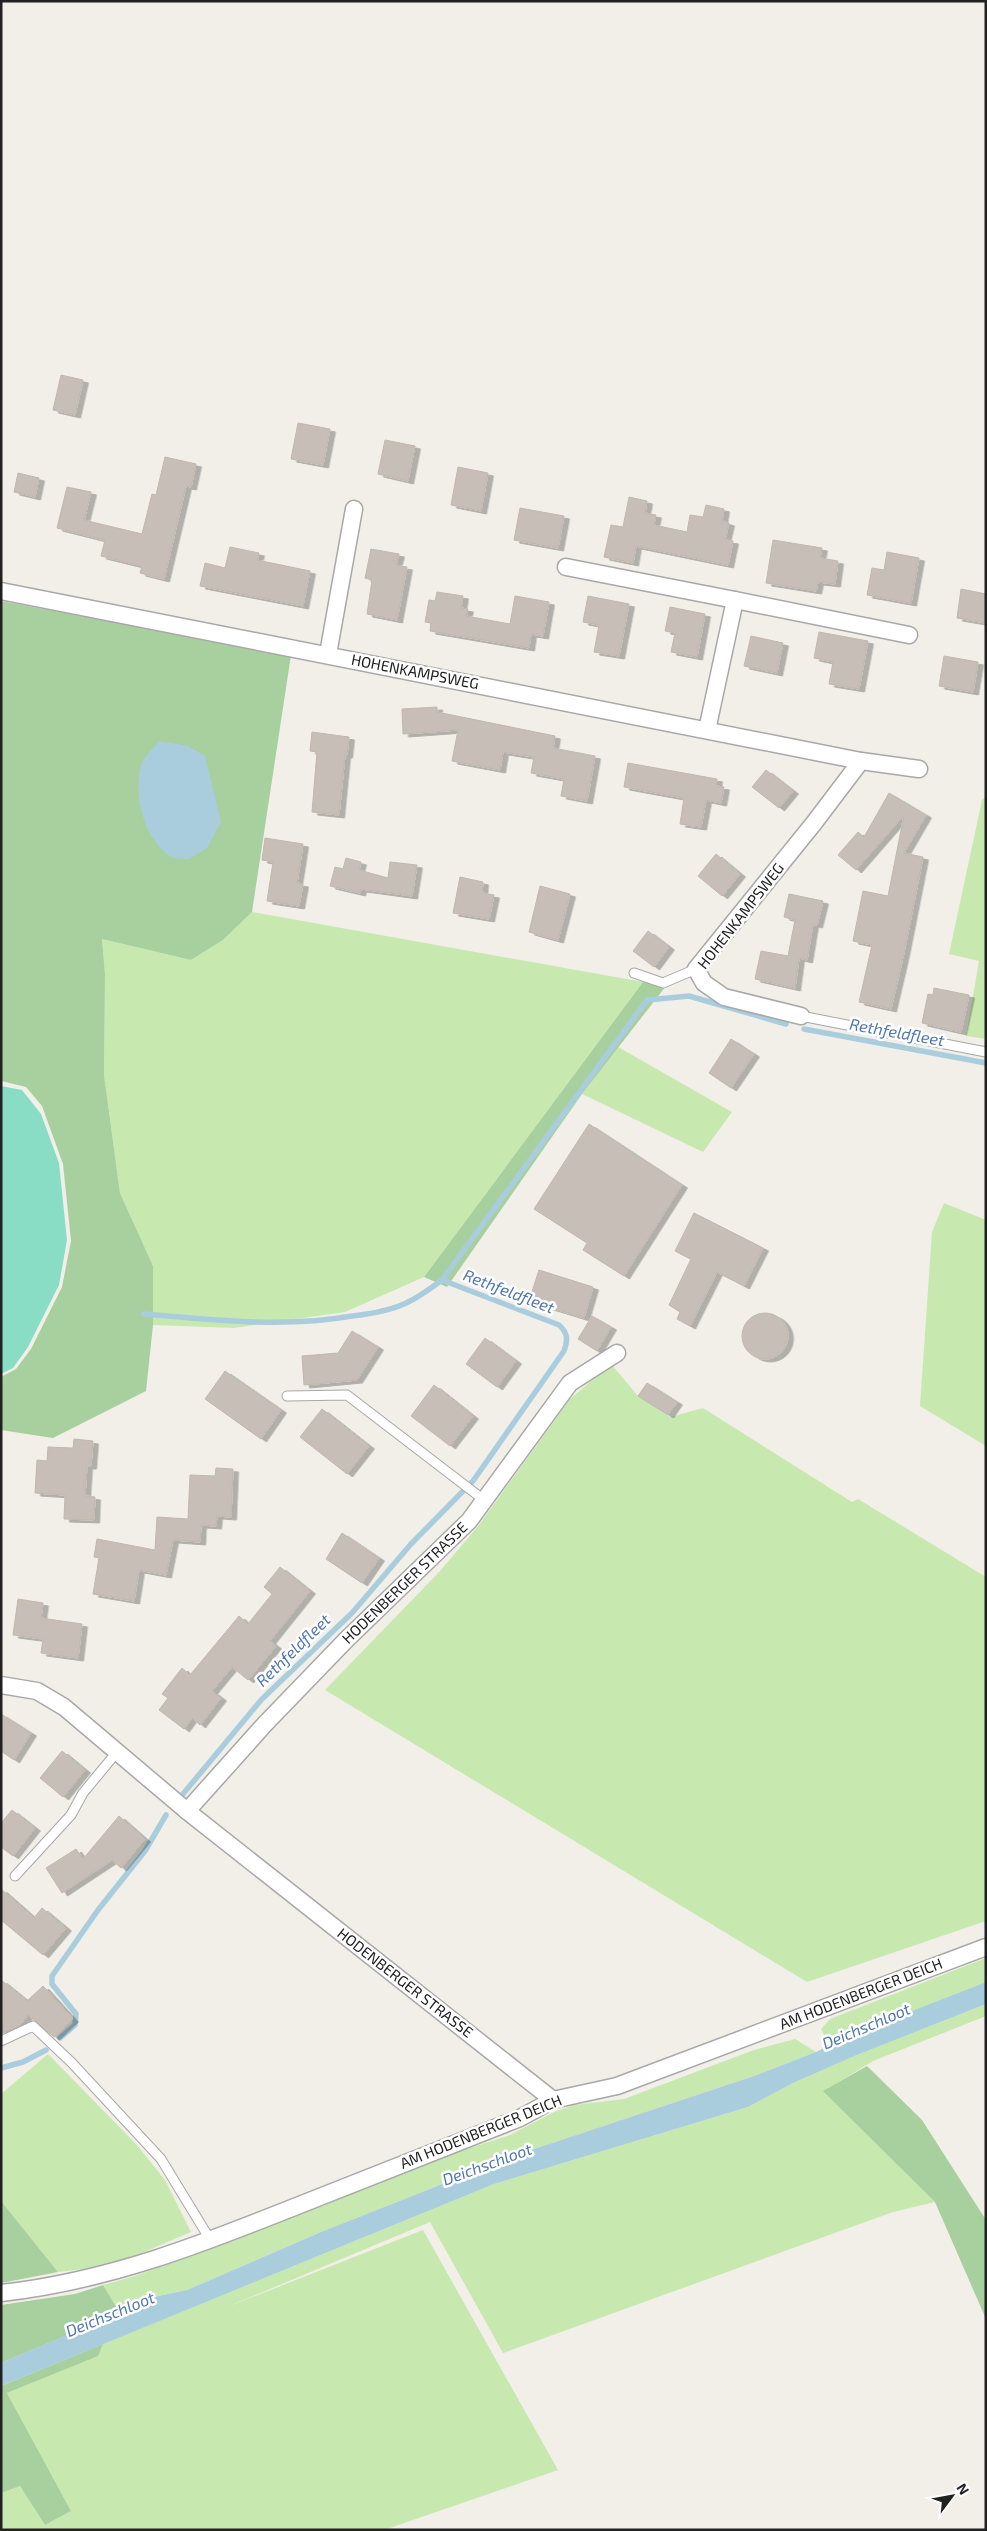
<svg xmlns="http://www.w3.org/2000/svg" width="987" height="2531" font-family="'Exo 2',sans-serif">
	<defs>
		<filter id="shadow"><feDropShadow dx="5.5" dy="3" stdDeviation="0" flood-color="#0004"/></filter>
	</defs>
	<rect width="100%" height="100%" fill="#f1efe8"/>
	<g fill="#c7e9b0">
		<polygon points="986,797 986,1039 966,1036 979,961 949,954 982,800"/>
		<polygon points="252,912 643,982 424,1277 345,1312 234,1328 153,1325 153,1266 120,1193 104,1075 105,974 102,939 191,960 223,940"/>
		<polygon points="618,1047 732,1112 703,1152 582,1094"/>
		<polygon points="944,1203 986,1220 986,1446 920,1406 932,1232"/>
		<polygon points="611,1364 638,1396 670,1417 703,1408 852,1502 858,1499 986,1577 986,1921 807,1982 325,1690 440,1571 479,1525 570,1399"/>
		<polygon points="986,1958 986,1982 829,2045 821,2029 830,2019"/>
		<polygon points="986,2004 986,2016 873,2061 824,2091 935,2202 893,2212 503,2353 430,2222 227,2307 423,2230 558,2470 384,2530 1,2530 1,2493 20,2486 45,2525 71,2511 7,2393 97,2356 103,2344 494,2184 748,2107 793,2083 857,2055"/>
		<polygon points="795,2039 816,2052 754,2076 516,2155 321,2232 187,2290 158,2296 120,2313 103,2285 132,2277 193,2255 455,2153 510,2135 554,2112 574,2105 624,2099 754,2050"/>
		<polygon points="48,2054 136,2144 165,2180 191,2232 111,2266 58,2272 1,2201 1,2094"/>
	</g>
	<g fill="#a8cf9e">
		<polygon points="1,601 291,655 252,912 223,940 191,960 102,939 105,974 104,1075 120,1193 153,1266 153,1325 146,1391 53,1438 1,1430 1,1377 16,1369 31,1349 62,1287 71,1241 63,1164 42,1106 26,1087 1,1081"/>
		<polygon points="643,982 666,986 582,1094 447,1287 424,1277"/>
		<polygon points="867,2066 922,2120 986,2220 986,2319 935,2202 823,2091"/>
		<polygon points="1,2201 58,2272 1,2283"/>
		<polygon points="103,2285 120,2313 1,2363 1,2305 75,2294"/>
		<polygon points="103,2344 98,2356 7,2393 71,2511 45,2525 20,2486 1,2493 1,2386"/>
	</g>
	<polygon fill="#89ddc4" points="1,1086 22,1090 41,1114 59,1163 67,1240 59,1285 28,1347 13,1368 1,1374"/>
	<g fill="#aacddd">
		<path d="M 159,741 L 188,746 L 205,756 L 221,822 L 207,848 L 189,859 C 184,859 175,859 170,856 C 144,839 133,795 141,766 C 143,757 154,748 159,741 Z"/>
		<polygon points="986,1982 986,2004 857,2055 793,2083 748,2107 494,2184 1,2386 1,2363 158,2296 187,2290 321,2232 516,2155 754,2076 816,2052 846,2037"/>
	</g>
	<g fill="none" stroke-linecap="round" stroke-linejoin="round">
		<g stroke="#aacddd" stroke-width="5.5">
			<polyline points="804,1029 986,1063"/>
			<path d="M 144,1314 C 213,1320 284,1328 352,1316 C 370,1314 388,1311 404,1304 C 418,1298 430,1289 442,1280 L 647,1000 L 689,996 L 786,1024"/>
			<path d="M 183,1794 L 261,1700 L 352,1613 L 411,1544 L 473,1481 L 564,1351 C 568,1340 568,1333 559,1325 L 442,1280"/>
			<polyline points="60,2038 75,2025 76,2014 52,1984 52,1976 98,1910 145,1851 166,1815"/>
			<polyline points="1,2068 23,2062 46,2050"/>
		</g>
	</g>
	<g fill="#c6beb7" stroke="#c3b7ab" filter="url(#shadow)">
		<polygon points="61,375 83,380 75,415 53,410"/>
		<polygon points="298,423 330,429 323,465 291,459"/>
		<polygon points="385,440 415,446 408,481 378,474"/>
		<polygon points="165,457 196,464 191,487 186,486 164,579 140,573 142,566 101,556 105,540 57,528 67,487 91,492 84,520 142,534 152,494 156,495"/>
		<polygon points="458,467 488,473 481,511 451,505"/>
		<polygon points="18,473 39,478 35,497 14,492"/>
		<polygon points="629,497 647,501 645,513 656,515 654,525 687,532 690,515 703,517 706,505 724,509 722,521 729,523 725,540 733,541 728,565 636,546 633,563 604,557 611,525 623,527"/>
		<polygon points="520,508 564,516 558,548 514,540"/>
		<polygon points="773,540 822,548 820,558 838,561 835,584 818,582 816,591 766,583"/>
		<polygon points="230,547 259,553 257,560 310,571 303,606 200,586 205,563 225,568"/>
		<polygon points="371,549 399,554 396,565 407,567 397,620 367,614 372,580 365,578"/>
		<polygon points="887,552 919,558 911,603 867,595 872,568 884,570"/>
		<polygon points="961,589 986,594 986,623 957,618"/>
		<polygon points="437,592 463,596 461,608 468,609 466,616 510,624 515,596 549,602 543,636 531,634 529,648 430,631 431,623 425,622 429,600 435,601"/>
		<polygon points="588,596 629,604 619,656 594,652 599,625 583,622"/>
		<polygon points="670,607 705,614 697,657 671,652 675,633 665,631"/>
		<polygon points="819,632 868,641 859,689 829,684 833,662 814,658"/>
		<polygon points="751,636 783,643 777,673 744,666"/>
		<polygon points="944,656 978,662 973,692 939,686"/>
		<polygon points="437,707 437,712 555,736 553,748 595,756 587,801 561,796 564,779 531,773 534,757 503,752 500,770 452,761 458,730 403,734 402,709"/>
		<polygon points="312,732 349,737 347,755 345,755 339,815 312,812 317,752 310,751"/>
		<polygon points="628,763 717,779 716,786 724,787 721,803 706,800 701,827 680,824 684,798 624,787"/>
		<polygon points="766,770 793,791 779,808 752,787"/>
		<polygon points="889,793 926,815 904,853 923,857 904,953 891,1009 859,1002 872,945 853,941 863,891 888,896 904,815 856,870 838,855 858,832 864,837"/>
		<polygon points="265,838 303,844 297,883 303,884 299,906 267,901 273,862 262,860"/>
		<polygon points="716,854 740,874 722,896 698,876"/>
		<polygon points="346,858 361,862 359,870 388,878 390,862 417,865 412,896 361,889 360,893 330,886 335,867 343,869"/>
		<polygon points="460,877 483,882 482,893 494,895 489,919 453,913"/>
		<polygon points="540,886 570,894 558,940 529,932"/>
		<polygon points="789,894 823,901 817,925 813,924 807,960 799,958 795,988 755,979 761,951 788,956 795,920 784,917"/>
		<polygon points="648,931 669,947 654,967 633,951"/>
		<polygon points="934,988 969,995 961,1032 922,1023 928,994 933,995"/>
		<polygon points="731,1039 754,1054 731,1088 709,1073"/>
		<polygon points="589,1124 682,1185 624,1276 583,1250 587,1243 534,1209"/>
		<polygon points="694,1213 763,1248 744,1286 717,1272 690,1326 677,1319 680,1312 669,1305 691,1259 675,1251"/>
		<polygon points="539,1270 593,1287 584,1318 529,1301"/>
		<circle cx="765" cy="1336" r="23"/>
		<polygon points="592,1316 611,1327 597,1351 578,1339"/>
		<polygon points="352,1331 378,1347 357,1380 304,1385 302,1356 338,1353"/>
		<polygon points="485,1338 516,1361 497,1387 466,1364"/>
		<polygon points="225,1371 281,1410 261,1439 205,1399"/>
		<polygon points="647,1383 677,1402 668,1415 638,1396"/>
		<polygon points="434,1385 473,1416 450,1446 411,1416"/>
		<polygon points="322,1409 369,1446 347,1474 300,1437"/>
		<polygon points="74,1439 93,1441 91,1466 87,1466 85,1496 95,1497 94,1520 64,1519 65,1495 35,1493 37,1460 47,1461 48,1447 73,1448"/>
		<polygon points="216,1468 233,1469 231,1517 217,1516 216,1526 201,1525 200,1542 173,1540 166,1575 139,1570 134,1601 93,1594 99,1558 94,1557 97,1539 155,1550 157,1517 188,1519 190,1475 215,1476"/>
		<polygon points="342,1533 379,1558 362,1583 326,1559"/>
		<polygon points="280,1567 310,1591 270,1641 276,1646 248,1680 232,1667 212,1691 221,1698 200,1725 192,1718 184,1729 159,1710 168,1698 162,1694 182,1668 190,1675 239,1616 248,1624 272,1594 264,1587"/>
		<polygon points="18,1599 43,1603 41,1618 82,1624 78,1658 41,1653 43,1639 13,1635"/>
		<polygon points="1,1714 31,1733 14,1760 1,1751"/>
		<polygon points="62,1751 85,1770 63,1797 40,1778"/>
		<polygon points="12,1810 35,1828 13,1856 1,1847 1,1823"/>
		<polygon points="119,1816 145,1839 121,1868 112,1860 62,1893 46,1868 76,1849 83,1859"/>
		<polygon points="1,1889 34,1918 42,1908 66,1928 43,1955 1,1920"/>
		<polygon points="1,1980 27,2001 43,1986 73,2019 54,2037 28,2015 19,2026 1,2034"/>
	</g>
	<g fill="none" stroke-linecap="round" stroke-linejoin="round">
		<defs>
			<g id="service">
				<polyline points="634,973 663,983 696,969"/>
				<polyline points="801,1016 986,1052"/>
				<polyline points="287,1396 347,1395 484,1500"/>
				<polyline points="15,1876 71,1815 83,1793 117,1752"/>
				<polyline points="1,2041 33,2026 72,2063 161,2159 211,2241"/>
			</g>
			<g id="minor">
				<polyline points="566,567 735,600"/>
				<polyline points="1,591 861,761 919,769"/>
				<polyline points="328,654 354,509"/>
				<polyline points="707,730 735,600 909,635"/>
				<polyline points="801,1016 724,997 704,983 696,969 814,823 861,761"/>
				<polyline points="1,1685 37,1691 64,1707 187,1811 553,2100"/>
				<polyline points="187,1811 264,1725 346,1640 469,1521 570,1383 617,1353"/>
				<path d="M 1,2293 C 109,2281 202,2244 302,2204 C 374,2175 447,2147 520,2118 L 553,2100 L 617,2086 L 986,1947"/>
			</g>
		</defs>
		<use href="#service" stroke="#a8a8a8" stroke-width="11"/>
		<use href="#minor" stroke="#a8a8a8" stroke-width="19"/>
		<use href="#service" stroke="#fff" stroke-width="9"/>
		<use href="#minor" stroke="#fff" stroke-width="16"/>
	</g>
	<g text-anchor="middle" stroke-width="5" stroke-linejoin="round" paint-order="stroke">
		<g font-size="15" fill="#212121" stroke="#fff">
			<text transform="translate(415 672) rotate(11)" y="5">HOHENKAMPSWEG</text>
			<text transform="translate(741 916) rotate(-52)" y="5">HOHENKAMPSWEG</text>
			<text transform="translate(405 1583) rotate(-44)" y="5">HODENBERGER STRASSE</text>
			<text transform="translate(405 1983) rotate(38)" y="5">HODENBERGER STRASSE</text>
			<text transform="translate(861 1994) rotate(-21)" y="5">AM HODENBERGER DEICH</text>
			<text transform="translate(481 2132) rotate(-22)" y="5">AM HODENBERGER DEICH</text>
		</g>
		<g font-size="16" font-style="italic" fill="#4f77af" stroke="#fff">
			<text transform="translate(897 1032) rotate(10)" y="6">Rethfeldfleet</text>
			<text transform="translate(509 1291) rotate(21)" y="6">Rethfeldfleet</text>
			<text transform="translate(293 1650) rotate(-44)" y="6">Rethfeldfleet</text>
			<text transform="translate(866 2026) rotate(-23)" y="6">Deichschloot</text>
			<text transform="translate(487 2164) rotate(-20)" y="6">Deichschloot</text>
			<text transform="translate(110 2314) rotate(-22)" y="6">Deichschloot</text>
		</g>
	</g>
	<rect width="987" height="2531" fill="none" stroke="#212121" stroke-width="5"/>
	<g transform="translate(952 2496) rotate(58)" stroke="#ffffff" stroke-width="4" paint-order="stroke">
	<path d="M0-4L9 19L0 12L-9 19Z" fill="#212121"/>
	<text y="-8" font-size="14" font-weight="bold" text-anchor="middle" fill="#212121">N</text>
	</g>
</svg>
